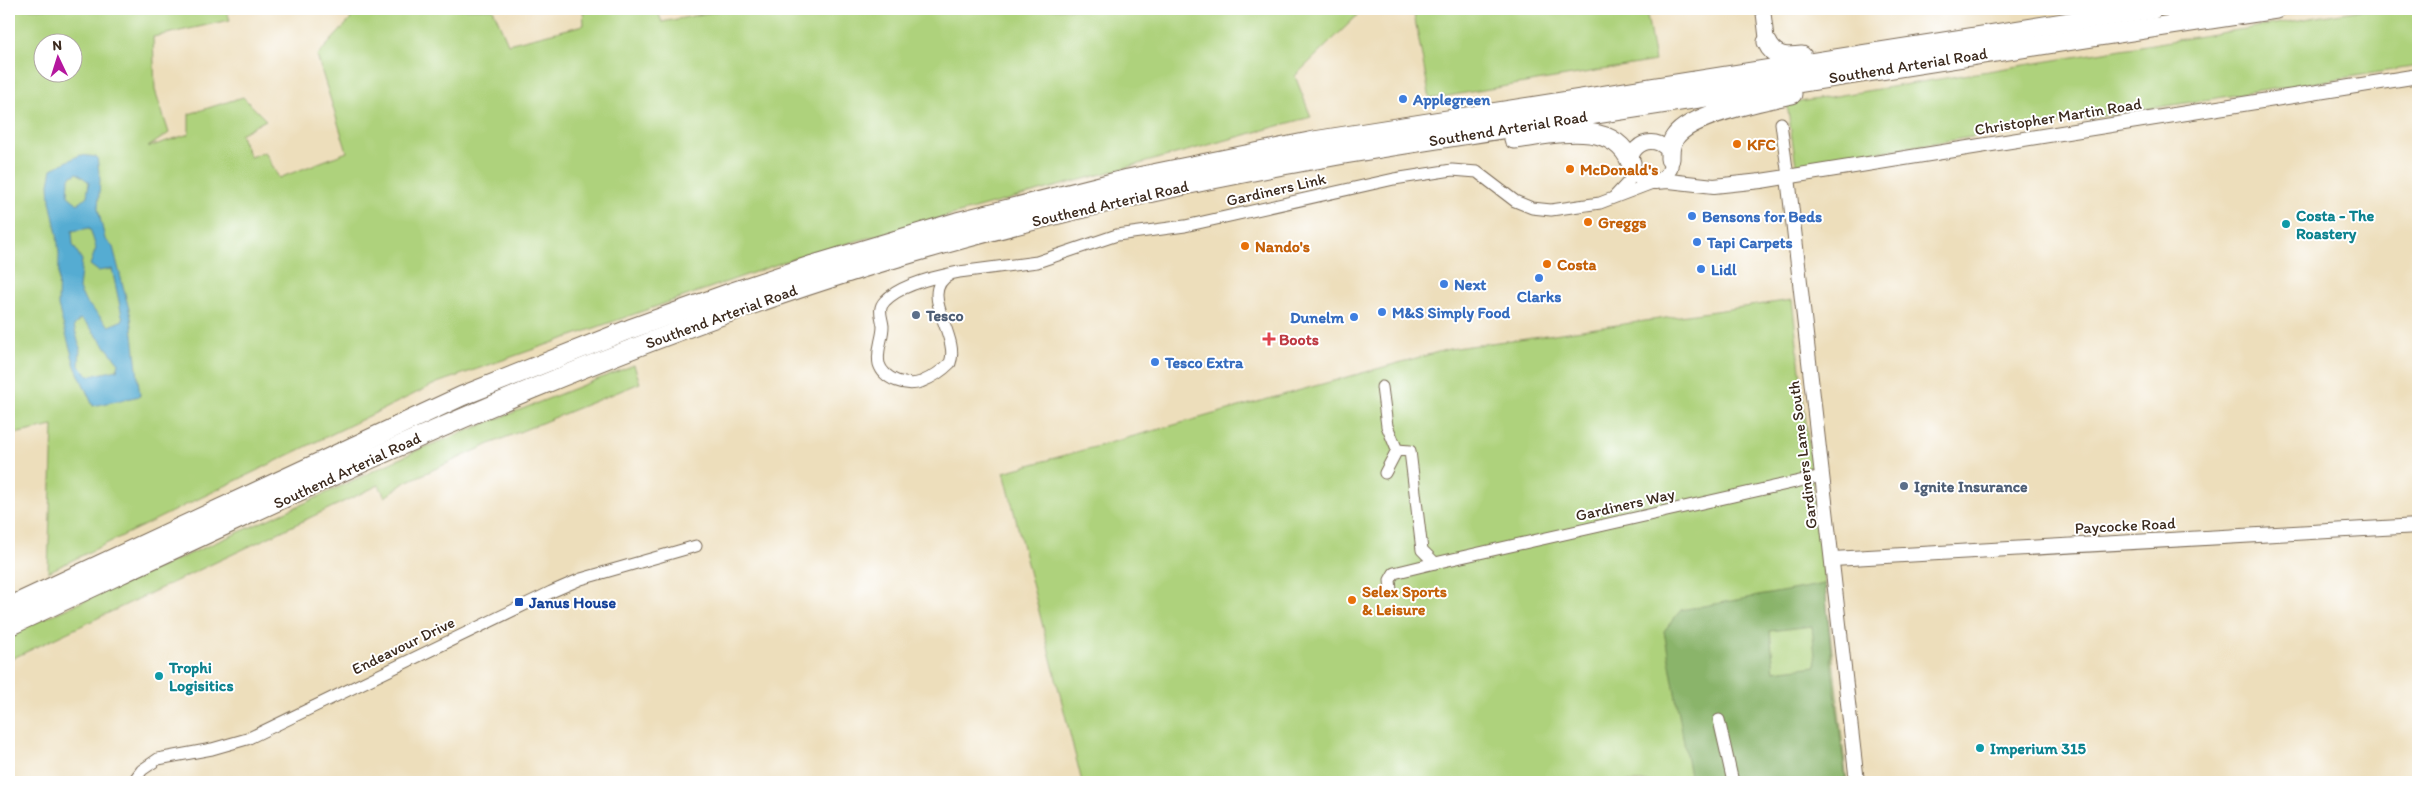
<svg xmlns="http://www.w3.org/2000/svg" width="2427" height="791" font-family="Itim,sans-serif">
	<rect width="100%" height="100%" fill="#fff"/>
	<filter id="ink" filterUnits="userSpaceOnUse"><feTurbulence type="fractalNoise" baseFrequency=".02" numOctaves="2"/><feDisplacementMap in="SourceGraphic" scale="10" xChannelSelector="R" yChannelSelector="G"/><feConvolveMatrix kernelMatrix="1 2 1 2 8 2 1 2 1" color-interpolation-filters="sRGB"/></filter>
	<filter id="wash" filterUnits="userSpaceOnUse"><feTurbulence type="fractalNoise" baseFrequency=".0096" numOctaves="4" result="noise"/><feDisplacementMap in="SourceGraphic" scale="20" xChannelSelector="R" yChannelSelector="G"/><feGaussianBlur stdDeviation="1.12" result="paint"/><feColorMatrix in="noise" values="0 0 0 0 0 0 0 0 0 0 0 0 0 0 0 0 0 1.4 0 .05"/><feComposite in="paint" operator="in"/></filter>
	<g filter="url(#wash)">
		<rect width="100%" height="100%" fill="#eddebb"/>
		<g fill="#aed27b" stroke="#747e4c" fill-rule="evenodd">
			<path d="M 9,9 L 226,9 L 230,20 L 153,37 L 155,90 L 169,133 L 148,147 L 189,134 L 189,114 L 243,97 L 266,120 L 240,134 L 250,157 L 265,152 L 279,178 L 347,152 L 317,56 L 351,19 L 345,9 L 493,9 L 508,44 L 584,25 L 583,9 L 657,9 L 662,22 L 728,9 L 1364,9 L 1295,76 L 1311,117 L 798,257 L 437,383 L 48,572 L 53,426 L 9,435 ZM 42,42 L 72,42 L 72,72 L 42,72 Z"/>
			<polygon points="1413,9 1646,9 1655,61 1430,99"/>
			<polygon points="2366,9 2418,9 2418,66 1796,165 1787,104"/>
			<polygon points="1792,300 1847,782 1082,782 1004,472 1449,349"/>
			<polygon points="634,365 640,383 492,443 404,483 385,497 379,485 9,660 9,634 305,503 418,450"/>
		</g>
		<path fill="#8ab46b" stroke="#626f44" fill-rule="evenodd" d="M 1825,584 L 1832,669 L 1846,782 L 1691,782 L 1664,631 L 1681,610 ZM 1812,626 L 1816,666 L 1774,671 L 1770,631 Z"/>
		<path fill="#55acd2" stroke="#486b78" fill-rule="evenodd" d="M 80,155 L 97,157 L 100,180 L 98,209 L 105,239 L 113,247 L 131,317 L 140,396 L 93,406 L 75,366 L 58,306 L 59,254 L 57,234 L 50,201 L 49,184 L 52,169 ZM 77,173 L 89,182 L 87,196 L 78,204 L 68,196 L 69,178 ZM 90,228 L 96,248 L 90,265 L 98,271 L 112,269 L 123,320 L 109,326 L 85,301 L 79,289 L 82,260 L 73,245 L 72,231 ZM 80,319 L 87,324 L 119,363 L 117,370 L 89,376 L 79,366 L 80,348 L 74,326 Z"/>
	</g>
	<g filter="url(#ink)">
		<g fill="none" stroke-linecap="round" stroke-linejoin="round">
			<defs>
				<g id="minor">
					<polyline points="1781,123 1788,177"/>
					<polyline points="1615,196 1629,181 1631,163"/>
					<path d="M 951,274 C 915,291 961,336 950,363 C 943,370 931,378 921,382 C 907,387 884,380 879,364 C 876,350 883,339 883,326 C 882,317 877,309 885,301 C 900,285 938,276 959,272 L 1037,262 L 1117,235 L 1185,226 L 1394,179 L 1452,170 L 1477,172 L 1515,201 L 1532,208 L 1551,210 L 1600,203 L 1655,182"/>
					<polyline points="1382,387 1387,426 1397,450"/>
					<polyline points="1385,473 1397,450 1410,451 1422,550 1435,563 1822,476"/>
					<polyline points="1391,591 1390,580 1394,573 1435,563"/>
					<polyline points="1719,720 1733,782"/>
					<polyline points="133,782 142,770 158,759 212,749 247,739 551,592 581,579 696,546"/>
				</g>
				<g id="tertiary">
					<polyline points="1763,9 1767,42"/>
					<circle cx="1651" cy="162" r="20"/>
					<polyline points="1788,177 1857,782"/>
					<polyline points="1655,182 1669,181 1714,186 1761,181 2418,76"/>
					<polyline points="1833,559 2418,526"/>
				</g>
				<g id="trunk">
					<path d="M 1767,42 C 1774,58 1787,58 1802,56"/>
					<path d="M 1514,139 C 1551,135 1614,117 1631,163"/>
					<path d="M 1670,159 C 1670,151 1670,144 1675,137 C 1691,114 1764,100 1792,94"/>
					<polyline points="9,607 462,396 630,329 733,292 813,265 957,222 1128,179 1314,141 2153,9"/>
					<path d="M 9,626 C 321,481 631,328 965,238 C 1069,210 1173,186 1278,166 C 1375,147 1474,134 1571,118 C 1806,80 2041,45 2276,9"/>
				</g>
			</defs>
			<use href="#minor" stroke="#796955" stroke-width="13"/>
			<use href="#tertiary" stroke="#796955" stroke-width="16"/>
			<use href="#trunk" stroke="#796955" stroke-width="21"/>
			<use href="#minor" stroke="#fff" stroke-width="11"/>
			<use href="#tertiary" stroke="#fff" stroke-width="14"/>
			<use href="#trunk" stroke="#fff" stroke-width="19"/>
		</g>
	</g>
	<g fill="#3f7fe0" stroke="#fff" stroke-width="2">
		<circle cx="1403" cy="99" r="5"/>
		<circle cx="1692" cy="216" r="5"/>
		<circle cx="1697" cy="242" r="5"/>
		<circle cx="1701" cy="269" r="5"/>
		<circle cx="1539" cy="278" r="5"/>
		<circle cx="1444" cy="284" r="5"/>
		<circle cx="1382" cy="312" r="5"/>
		<circle cx="1354" cy="317" r="5"/>
		<circle cx="1155" cy="362" r="5"/>
	</g>
	<g fill="#e8710a" stroke="#fff" stroke-width="2">
		<circle cx="1737" cy="144" r="5"/>
		<circle cx="1570" cy="169" r="5"/>
		<circle cx="1588" cy="222" r="5"/>
		<circle cx="1245" cy="246" r="5"/>
		<circle cx="1547" cy="264" r="5"/>
		<circle cx="1352" cy="600" r="5"/>
	</g>
	<g fill="#0f9aa8" stroke="#fff" stroke-width="2">
		<circle cx="2286" cy="224" r="5"/>
		<circle cx="159" cy="676" r="5"/>
		<circle cx="1980" cy="748" r="5"/>
	</g>
	<g fill="#5c6f8a" stroke="#fff" stroke-width="2">
		<circle cx="916" cy="315" r="5"/>
		<circle cx="1904" cy="486" r="5"/>
	</g>
	<path fill="#e0444e" stroke="#fff" stroke-width="2" d="M1266.5 331.5h5v5h5v5h-5v5h-5v-5h-5v-5h5z"/>
	<rect fill="#1a4fb4" stroke="#fff" stroke-width="2" x="514" y="597" width="10" height="10" rx="2.5"/>
	<g text-anchor="middle" stroke-width="4" stroke-linejoin="round" paint-order="stroke">
		<g font-size="16" fill="#3b2a1e" stroke="#fff">
			<text transform="translate(1908 65) rotate(-9)" y="6">Southend Arterial Road</text>
			<text transform="translate(2058 116) rotate(-9)" y="6">Christopher Martin Road</text>
			<text transform="translate(1508 128) rotate(-9)" y="6">Southend Arterial Road</text>
			<text transform="translate(1276 189) rotate(-13)" y="6">Gardiners Link</text>
			<text transform="translate(1110 203) rotate(-13)" y="6">Southend Arterial Road</text>
			<text transform="translate(721 316) rotate(-20)" y="6">Southend Arterial Road</text>
			<text transform="translate(1802 455) rotate(-97)" y="6">Gardiners Lane South</text>
			<text transform="translate(347 470) rotate(-25)" y="6">Southend Arterial Road</text>
			<text transform="translate(1625 504) rotate(-13)" y="6">Gardiners Way</text>
			<text transform="translate(2125 525) rotate(-3)" y="6">Paycocke Road</text>
			<text transform="translate(403 645) rotate(-26)" y="6">Endeavour Drive</text>
		</g>
		<g font-size="16" font-weight="bold" fill="#366cbe" stroke="#fff" text-anchor="start">
			<text x="1413" y="105">Applegreen</text>
			<text x="1702" y="222">Bensons for Beds</text>
			<text x="1707" y="248">Tapi Carpets</text>
			<text x="1711" y="275">Lidl</text>
			<text x="1454" y="290">Next</text>
			<text x="1539" y="302" text-anchor="middle">Clarks</text>
			<text x="1392" y="318">M&amp;S Simply Food</text>
			<text x="1344" y="323" text-anchor="end">Dunelm</text>
			<text x="1165" y="368">Tesco Extra</text>
		</g>
		<g font-size="16" font-weight="bold" fill="#c56008" stroke="#fff" text-anchor="start">
			<text x="1747" y="150">KFC</text>
			<text x="1580" y="175">McDonald's</text>
			<text x="1598" y="228">Greggs</text>
			<text x="1255" y="252">Nando's</text>
			<text x="1557" y="270">Costa</text>
			<text x="1362" y="597">Selex Sports<tspan x="1362" dy="18">&amp; Leisure</tspan></text>
		</g>
		<g font-size="16" font-weight="bold" fill="#0d838f" stroke="#fff" text-anchor="start">
			<text x="2296" y="221">Costa - The<tspan x="2296" dy="18">Roastery</tspan></text>
			<text x="169" y="673">Trophi<tspan x="169" dy="18">Logisitics</tspan></text>
			<text x="1990" y="754">Imperium 315</text>
		</g>
		<g font-size="16" font-weight="bold" fill="#4e5e75" stroke="#fff" text-anchor="start">
			<text x="926" y="321">Tesco</text>
			<text x="1914" y="492">Ignite Insurance</text>
		</g>
		<g font-size="16" font-weight="bold" fill="#be3a42" stroke="#fff" text-anchor="start">
			<text x="1279" y="345">Boots</text>
		</g>
		<g font-size="16" font-weight="bold" fill="#164399" stroke="#fff" text-anchor="start">
			<text x="529" y="608">Janus House</text>
		</g>
	</g>
	<rect width="2427" height="791" fill="none" stroke="#fff" stroke-width="30"/>
	<g transform="translate(58 58) rotate(356)"><circle r="24" fill="#ffffff" stroke="#b1aaa5"/>
	<path d="M0-4L9 19L0 12L-9 19Z" fill="#b5179e"/>
	<text y="-8" font-size="14" font-weight="bold" text-anchor="middle" fill="#3b2a1e">N</text>
	</g>
</svg>
